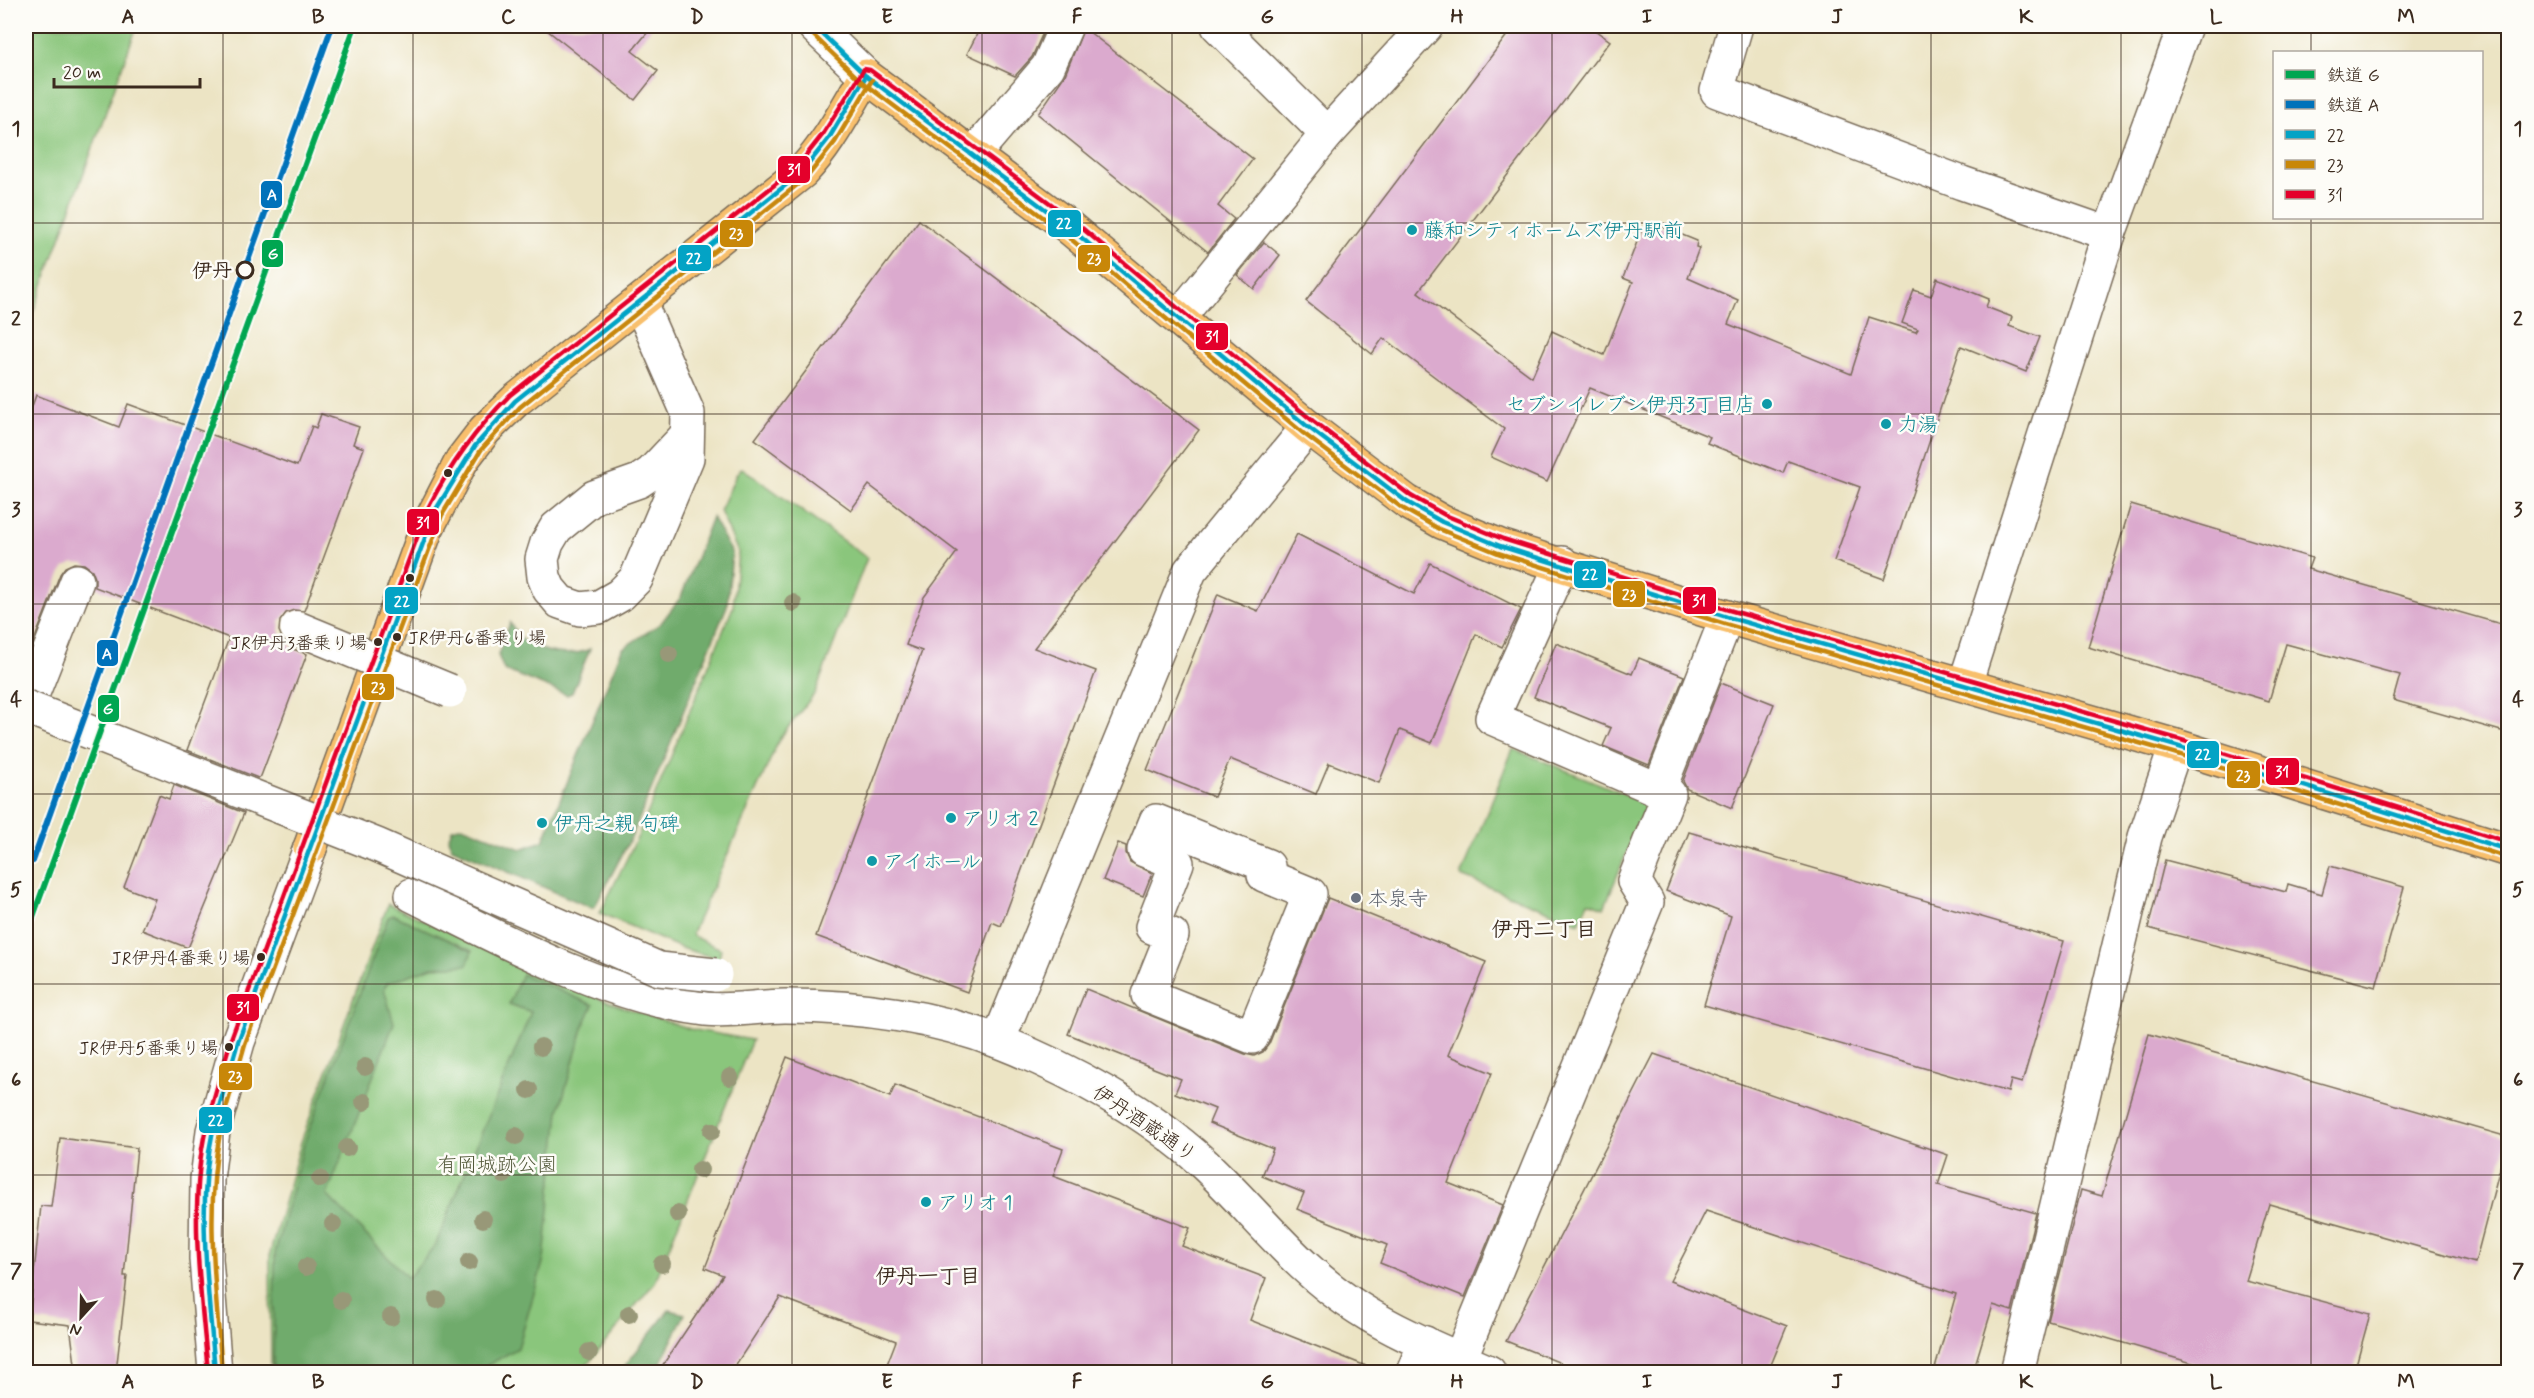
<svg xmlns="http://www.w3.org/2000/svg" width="2534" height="1398" font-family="Mynerve,'Klee One',sans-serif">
	<rect width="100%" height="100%" fill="#fdfcf7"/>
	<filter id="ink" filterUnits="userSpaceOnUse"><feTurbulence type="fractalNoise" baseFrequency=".0167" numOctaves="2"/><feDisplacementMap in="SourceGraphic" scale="12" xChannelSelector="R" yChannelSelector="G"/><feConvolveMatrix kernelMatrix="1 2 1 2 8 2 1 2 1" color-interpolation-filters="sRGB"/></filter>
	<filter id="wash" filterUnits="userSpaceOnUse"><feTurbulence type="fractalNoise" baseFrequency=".008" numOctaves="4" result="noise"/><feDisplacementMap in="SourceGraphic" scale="24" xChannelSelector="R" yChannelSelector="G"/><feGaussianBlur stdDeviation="1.35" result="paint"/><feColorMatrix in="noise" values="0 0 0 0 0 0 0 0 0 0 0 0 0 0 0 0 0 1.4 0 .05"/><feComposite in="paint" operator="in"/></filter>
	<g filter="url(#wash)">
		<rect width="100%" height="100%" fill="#ece4c4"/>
		<g fill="#8ac67c" stroke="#62784d" stroke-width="1.5">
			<polygon points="26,26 137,26 26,332"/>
			<polygon points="742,468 867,558 815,693 780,738 692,933 694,937 721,949 719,959 681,948 600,913 638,836 733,607 738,552 720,511 737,473"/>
			<polygon points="1513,749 1647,803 1604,908 1588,902 1579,923 1461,876"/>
			<polygon points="388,904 605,1001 690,1029 752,1040 655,1282 581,1372 271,1372 270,1253 301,1142"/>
		</g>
		<g fill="#6fab6c" stroke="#556a45" stroke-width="1.5">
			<polygon points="712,517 732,553 727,606 632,836 595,906 592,908 452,848 448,839 452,829 462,826 521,849 543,841 622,649 661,623 681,597"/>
			<path d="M 510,623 C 514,629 519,638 525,642 C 544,653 569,658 590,649 L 572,693 L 567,695 L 504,670 L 498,655 Z"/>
			<polygon points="394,915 472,951 467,965 432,967 387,983 384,989 394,1023 327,1195 408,1278 436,1244 531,1012 509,1004 522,974 593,1005 584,1025 559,1111 544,1259 518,1348 476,1372 273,1372 275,1253 304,1144 388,917"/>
			<polygon points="669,1310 685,1314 656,1372 620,1372"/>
		</g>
		<g id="blocks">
			<g fill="#dbaace">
				<polygon points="542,26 653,26 632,51 658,71 635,100"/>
				<polygon points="981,26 1046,26 1032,57 1015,76 967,54"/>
				<polygon points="1514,26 1589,26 1610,41 1418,292 1532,377 1552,331 1604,355 1633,282 1623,278 1642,229 1655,234 1658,225 1697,241 1696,247 1699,248 1688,278 1738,300 1728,324 1851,374 1869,317 1916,332 1918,329 1902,323 1914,290 1931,296 1937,278 1989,299 1986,307 2012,317 2009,326 2040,337 2026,372 1961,346 1884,579 1834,561 1860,487 1788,461 1783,473 1707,443 1710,437 1590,388 1547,482 1491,457 1504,429 1383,338 1372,354 1306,301"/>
				<polygon points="1084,28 1253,159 1218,206 1234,219 1208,252 1038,114 1065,75"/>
				<polygon points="919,220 1199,430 1034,648 1096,671 1001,926 992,922 967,992 816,936 922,651 906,645 924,597 957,552 869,485 851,510 755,439"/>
				<polygon points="1264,242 1280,255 1254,289 1237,275"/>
				<polygon points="36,395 119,427 128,404 297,466 312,426 316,428 321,414 359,427 353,444 364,448 304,611 294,610 286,613 280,621 279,631 283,640 291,646 290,648 307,654 261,776 258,778 187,750 229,638 95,587 95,578 92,570 84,564 74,563 65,567 60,574 26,661 26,423"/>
				<polygon points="2131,504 2312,558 2308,569 2508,626 2508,733 2393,700 2400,675 2286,644 2269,701 2088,647"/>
				<polygon points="1297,534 1414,594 1430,563 1521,609 1502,647 1476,634 1432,743 1400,730 1379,783 1329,763 1316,794 1230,759 1214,797 1147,770 1218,594 1258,611"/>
				<polygon points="1556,643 1632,674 1639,658 1684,676 1649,765 1603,746 1611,728 1534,697"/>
				<polygon points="1721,683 1774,704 1732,808 1687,789 1683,781"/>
				<polygon points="174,785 244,813 188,948 142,930 155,899 124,887 159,795 169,799"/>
				<polygon points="1689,832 2064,941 2022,1083 2011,1080 2008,1092 1704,1005 1731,916 1666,891"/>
				<polygon points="1118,843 1126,846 1126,853 1130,862 1152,873 1143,896 1103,880"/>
				<polygon points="2165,860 2286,892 2288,884 2322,894 2330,866 2404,887 2376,987 2148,928"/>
				<polygon points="1328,898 1486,962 1448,1055 1492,1073 1448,1183 1503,1205 1465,1297 1380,1263 1387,1245 1297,1209 1304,1193 1262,1176 1273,1149 1209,1123 1215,1109 1175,1093 1181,1079 1068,1034 1086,989 1245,1054 1254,1056 1263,1052 1269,1044"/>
				<polygon points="2149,1034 2508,1137 2475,1263 2269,1204 2246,1281 2370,1314 2354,1372 2223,1372 2048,1321 2081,1190 2102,1196"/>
				<polygon points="1654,1054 1948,1155 1938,1185 2036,1213 2012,1311 1993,1305 1973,1372 1934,1372 1956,1294 1706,1211 1670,1281 1787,1326 1768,1372 1583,1372 1506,1341"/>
				<polygon points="787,1057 890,1097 895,1085 1063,1149 1053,1176 1190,1228 1182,1246 1266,1278 1250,1320 1376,1370 1375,1372 884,1372 896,1341 780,1297 731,1372 658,1372 723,1275 705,1268"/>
				<polygon points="60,1138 137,1148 124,1276 127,1276 116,1372 76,1372 70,1325 29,1320 41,1206 51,1207"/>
			</g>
		</g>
	</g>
	<g filter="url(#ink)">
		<use href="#blocks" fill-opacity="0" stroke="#796b58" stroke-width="1.5"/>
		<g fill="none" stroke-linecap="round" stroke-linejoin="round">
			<defs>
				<g id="minor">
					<polyline points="814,26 866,76"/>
					<polyline points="1218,26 1327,134"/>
					<polyline points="1736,26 1717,91 1962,183 2109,234"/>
					<polyline points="973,155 1048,67 1066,26"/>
					<polyline points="640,303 688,413 687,458 636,579 620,595 599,607 580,609 560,602 549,589 544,577 542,559 547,543 556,528 594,497 639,481 651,473 686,436"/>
					<polyline points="1179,317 1327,134 1426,26"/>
					<polyline points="1562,563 1492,718 1659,790"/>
					<polyline points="1965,684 2109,234 2185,26"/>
					<polyline points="27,708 77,581"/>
					<polygon points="1156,821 1268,866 1264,875 1310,894 1252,1037 1148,995 1172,935 1152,927 1177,863 1144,850"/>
					<path d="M 412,895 C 500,939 608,998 706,1009 C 731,1012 759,1006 785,1006 C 858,1006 931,1015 1000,1042 C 1069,1069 1148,1112 1203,1163 C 1255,1211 1297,1270 1358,1308 C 1398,1334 1446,1353 1489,1372"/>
					<polyline points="998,1041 1190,571 1308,427"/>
					<polyline points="1460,1359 1647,902 1634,881 1669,794 1659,790 1727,617"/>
					<polyline points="215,1372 206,1259 207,1179 213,1131 238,1042 310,848"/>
					<polyline points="1413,1372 1425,1343"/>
					<polyline points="2017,1372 2145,837 2176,746"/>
				</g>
				<path id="major" d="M 310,848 L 426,530 L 462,460 L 485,430 L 515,401 L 802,172 C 829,144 846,109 866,76 L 1065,224 L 1308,427 L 1407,502 L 1442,522 L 1500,546 L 1727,617 L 2176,746 L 2508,850"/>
			</defs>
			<use href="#minor" stroke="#796b58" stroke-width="36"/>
			<use href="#major" stroke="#796b58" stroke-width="36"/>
			<use href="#minor" stroke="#fff" stroke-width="33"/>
			<use href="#major" stroke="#f8bf6c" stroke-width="33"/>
			<defs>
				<g id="minor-bridge">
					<polyline points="297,628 450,691"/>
					<polyline points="26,707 377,845 659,969 715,975"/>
				</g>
			</defs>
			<use href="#minor-bridge" stroke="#796b58" stroke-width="36" stroke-linecap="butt"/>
			<use href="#minor-bridge" stroke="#fff" stroke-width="33"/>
			<defs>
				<g id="bus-1">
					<polyline points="814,26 866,76 1065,224 1308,427 1407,502 1442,522 1500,546 1727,617 2176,746 2508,850"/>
					<path d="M 215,1372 C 209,1293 196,1208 213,1130 C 220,1101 230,1071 238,1042 L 435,511 L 475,446 L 515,401 L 802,172 L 829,138 L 866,76"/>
				</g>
				<g id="bus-2">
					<polyline points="809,31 862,82 1060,230 1303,433 1402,508 1439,529 1498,553 1725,624 2174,753 2506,857"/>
					<path d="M 222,1371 C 216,1293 205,1211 220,1133 C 226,1103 237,1074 245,1044 L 442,515 L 481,450 L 520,407 L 807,177 L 835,142 L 872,80"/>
				</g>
				<path id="bus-3" d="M 208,1372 C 201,1293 188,1207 206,1128 C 213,1098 223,1069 231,1039 L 428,508 C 450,465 476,429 510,395 L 797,167 L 823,134 L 864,69 L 870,70 L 1070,218 L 1313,421 L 1411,496 L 1445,515 L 1503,539 L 1729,610 L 2178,739 L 2508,842"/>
			</defs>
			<use href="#bus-1" stroke="#fdfcf7" stroke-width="9"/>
			<use href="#bus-2" stroke="#fdfcf7" stroke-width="9"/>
			<use href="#bus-3" stroke="#fdfcf7" stroke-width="9"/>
			<use href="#bus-1" stroke="#03a3c5" stroke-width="4.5"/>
			<use href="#bus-2" stroke="#c88708" stroke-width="4.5"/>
			<use href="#bus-3" stroke="#e4002b" stroke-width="4.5"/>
			<defs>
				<polyline id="rail-1" points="26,936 355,26"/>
				<polyline id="rail-2" points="33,861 331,29"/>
			</defs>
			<use href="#rail-1" stroke="#fdfcf7" stroke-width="10"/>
			<use href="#rail-2" stroke="#fdfcf7" stroke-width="10"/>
			<use href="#rail-1" stroke="#00a651" stroke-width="6"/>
			<use href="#rail-2" stroke="#0072ba" stroke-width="6"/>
		</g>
		<g fill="#989878">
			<circle cx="793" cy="603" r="9"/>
			<circle cx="669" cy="654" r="9"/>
			<circle cx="541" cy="1047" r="9"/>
			<circle cx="365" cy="1067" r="9"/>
			<circle cx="730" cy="1077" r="9"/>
			<circle cx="529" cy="1090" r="9"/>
			<circle cx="364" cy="1102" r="9"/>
			<circle cx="712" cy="1131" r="9"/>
			<circle cx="516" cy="1136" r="9"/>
			<circle cx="347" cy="1148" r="9"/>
			<circle cx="700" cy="1170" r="9"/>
			<circle cx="504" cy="1175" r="9"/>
			<circle cx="320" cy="1179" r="9"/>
			<circle cx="678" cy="1214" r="9"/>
			<circle cx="483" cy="1219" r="9"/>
			<circle cx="333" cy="1224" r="9"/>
			<circle cx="469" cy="1262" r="9"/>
			<circle cx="662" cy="1264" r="9"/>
			<circle cx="306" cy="1267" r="9"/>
			<circle cx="341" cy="1300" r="9"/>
			<circle cx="437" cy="1300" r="9"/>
			<circle cx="629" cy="1314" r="9"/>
			<circle cx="391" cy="1317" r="9"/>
			<circle cx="589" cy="1352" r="9"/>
		</g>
	</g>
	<path fill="none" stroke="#3b2a1e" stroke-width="1.5" stroke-opacity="0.55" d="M 223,26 L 223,1372M 413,26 L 413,1372M 603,26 L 603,1372M 792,26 L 792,1372M 982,26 L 982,1372M 1172,26 L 1172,1372M 1362,26 L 1362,1372M 1552,26 L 1552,1372M 1742,26 L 1742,1372M 1931,26 L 1931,1372M 2121,26 L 2121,1372M 2311,26 L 2311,52M 2311,218 L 2311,1372M 26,223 L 2508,223M 26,414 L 2508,414M 26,604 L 2508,604M 26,794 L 2508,794M 26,984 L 2508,984M 26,1175 L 2508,1175"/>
	<g fill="#0f9aa8" stroke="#fdfcf7" stroke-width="2">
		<circle cx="1412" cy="230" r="6"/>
		<circle cx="1767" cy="404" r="6"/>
		<circle cx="1886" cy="424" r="6"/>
		<circle cx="951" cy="818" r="6"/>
		<circle cx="542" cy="823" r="6"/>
		<circle cx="872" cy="861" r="6"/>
		<circle cx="926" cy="1202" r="6"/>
	</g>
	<circle fill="#fdfcf7" stroke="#3b2a1e" stroke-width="3" cx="245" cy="270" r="8"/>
	<g fill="#3b2a1e" stroke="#fdfcf7" stroke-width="2">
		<circle cx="448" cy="473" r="5"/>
		<circle cx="410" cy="578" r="5"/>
		<circle cx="397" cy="637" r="5"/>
		<circle cx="378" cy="642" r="5"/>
		<circle cx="261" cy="957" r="5"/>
		<circle cx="229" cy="1047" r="5"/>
	</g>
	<circle fill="#6b7280" stroke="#fdfcf7" stroke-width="2" cx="1356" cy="898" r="6"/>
	<g text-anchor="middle" stroke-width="5" stroke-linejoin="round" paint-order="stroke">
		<g font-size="18" fill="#3b2a1e" stroke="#fdfcf7" text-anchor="end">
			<text x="408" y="644" text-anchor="start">JR伊丹6番乗り場</text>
			<text x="367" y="649">JR伊丹3番乗り場</text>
			<text x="250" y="964">JR伊丹4番乗り場</text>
			<text x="218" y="1054">JR伊丹5番乗り場</text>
		</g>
		<g font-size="20" fill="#0d838f" stroke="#fdfcf7" text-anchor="start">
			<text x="1424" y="237">藤和シティホームズ伊丹駅前</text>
			<text x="1755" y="411" text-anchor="end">セブンイレブン伊丹3丁目店</text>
			<text x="1898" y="431">力湯</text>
			<text x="963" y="825">アリオ 2</text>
			<text x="554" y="830">伊丹之親 句碑</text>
			<text x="884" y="868">アイホール</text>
			<text x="938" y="1209">アリオ 1</text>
		</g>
		<g font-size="20" font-weight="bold" fill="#3b2a1e" stroke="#fdfcf7" text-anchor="end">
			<text x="232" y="277">伊丹</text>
		</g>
		<g font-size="20" fill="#5b616d" stroke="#fdfcf7" text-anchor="start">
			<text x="1368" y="905">本泉寺</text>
		</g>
		<g font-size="20" fill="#3b2a1e" stroke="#fdfcf7">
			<text transform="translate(1145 1123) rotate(34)" y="7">伊丹酒蔵通り</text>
		</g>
		<g font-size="20" fill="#53593a" stroke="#fdfcf7">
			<text x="497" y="1171">有岡城跡公園</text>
		</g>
		<g font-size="21" font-weight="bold" fill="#3b2a1e" stroke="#fdfcf7">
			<text x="1544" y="936">伊丹二丁目</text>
			<text x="928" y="1283">伊丹一丁目</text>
		</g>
	</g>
	<g stroke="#fdfcf7" stroke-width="2">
		<rect x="777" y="155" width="34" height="29" rx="6" fill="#e4002b"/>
		<rect x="260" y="180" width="23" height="29" rx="6" fill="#0072ba"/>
		<rect x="1047" y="209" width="35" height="29" rx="6" fill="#03a3c5"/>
		<rect x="719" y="219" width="35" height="29" rx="6" fill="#c88708"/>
		<rect x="261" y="239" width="23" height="29" rx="6" fill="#00a651"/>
		<rect x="677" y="244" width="35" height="28" rx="6" fill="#03a3c5"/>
		<rect x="1077" y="244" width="34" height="29" rx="6" fill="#c88708"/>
		<rect x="1195" y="322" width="34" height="29" rx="6" fill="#e4002b"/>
		<rect x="406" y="508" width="34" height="28" rx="6" fill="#e4002b"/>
		<rect x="1573" y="560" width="34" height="29" rx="6" fill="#03a3c5"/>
		<rect x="1612" y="580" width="34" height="28" rx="6" fill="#c88708"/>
		<rect x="1682" y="586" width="35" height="29" rx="6" fill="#e4002b"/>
		<rect x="384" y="586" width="35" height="29" rx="6" fill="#03a3c5"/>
		<rect x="96" y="639" width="23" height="28" rx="6" fill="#0072ba"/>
		<rect x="361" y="673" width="34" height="28" rx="6" fill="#c88708"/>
		<rect x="97" y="694" width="23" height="29" rx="6" fill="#00a651"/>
		<rect x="2186" y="740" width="34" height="29" rx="6" fill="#03a3c5"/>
		<rect x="2265" y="757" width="35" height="29" rx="6" fill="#e4002b"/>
		<rect x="2226" y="760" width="35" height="29" rx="6" fill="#c88708"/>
		<rect x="226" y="993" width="34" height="29" rx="6" fill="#e4002b"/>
		<rect x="218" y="1062" width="35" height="29" rx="6" fill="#c88708"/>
		<rect x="198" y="1106" width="35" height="28" rx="6" fill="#03a3c5"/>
	</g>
	<g font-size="16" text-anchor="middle" font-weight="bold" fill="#fff">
		<text x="794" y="175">31</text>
		<text x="272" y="200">A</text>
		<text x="1064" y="229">22</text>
		<text x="736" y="239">23</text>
		<text x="273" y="259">G</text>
		<text x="694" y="264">22</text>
		<text x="1094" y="264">23</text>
		<text x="1212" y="342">31</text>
		<text x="423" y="528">31</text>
		<text x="1590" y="580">22</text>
		<text x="1629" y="600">23</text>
		<text x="1699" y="606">31</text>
		<text x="402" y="607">22</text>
		<text x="107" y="659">A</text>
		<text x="378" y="693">23</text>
		<text x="108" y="714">G</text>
		<text x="2203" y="760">22</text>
		<text x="2282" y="777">31</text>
		<text x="2243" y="781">23</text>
		<text x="243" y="1013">31</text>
		<text x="235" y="1082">23</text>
		<text x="216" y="1126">22</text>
	</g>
	<rect width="2534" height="1398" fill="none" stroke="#fdfcf7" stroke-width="66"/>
	<rect x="2273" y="51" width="210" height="168" fill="#fdfcf7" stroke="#afa8a0" stroke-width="1.5"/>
	<rect x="2285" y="70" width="30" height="9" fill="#00a651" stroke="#afa8a0" stroke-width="1.5"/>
	<text x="2327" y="81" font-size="18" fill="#3b2a1e">鉄道 G</text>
	<rect x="2285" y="100" width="30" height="9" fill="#0072ba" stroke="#afa8a0" stroke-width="1.5"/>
	<text x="2327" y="111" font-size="18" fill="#3b2a1e">鉄道 A</text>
	<rect x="2285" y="130" width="30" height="9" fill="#03a3c5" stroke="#afa8a0" stroke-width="1.5"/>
	<text x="2327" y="141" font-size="18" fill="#3b2a1e">22</text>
	<rect x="2285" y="160" width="30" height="9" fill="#c88708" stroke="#afa8a0" stroke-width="1.5"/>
	<text x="2327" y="171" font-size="18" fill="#3b2a1e">23</text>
	<rect x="2285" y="190" width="30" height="9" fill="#e4002b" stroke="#afa8a0" stroke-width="1.5"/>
	<text x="2327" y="201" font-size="18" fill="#3b2a1e">31</text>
	<g transform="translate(81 1317) rotate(202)" stroke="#fdfcf7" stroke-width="4.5" paint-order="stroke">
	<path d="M0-4.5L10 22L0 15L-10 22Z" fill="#3b2a1e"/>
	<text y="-9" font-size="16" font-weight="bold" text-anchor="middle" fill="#3b2a1e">N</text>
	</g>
	<path d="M54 78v9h146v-9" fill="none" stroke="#3b2a1e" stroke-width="3"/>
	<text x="63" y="78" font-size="18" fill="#3b2a1e" stroke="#fdfcf7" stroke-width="4.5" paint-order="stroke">20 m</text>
	<rect x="33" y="33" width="2468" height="1332" fill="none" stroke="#3b2a1e" stroke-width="2"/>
	<g font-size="20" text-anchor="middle" font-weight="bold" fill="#3b2a1e">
		<text x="128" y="23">A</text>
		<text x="318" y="23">B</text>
		<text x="508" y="23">C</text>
		<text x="697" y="23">D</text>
		<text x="887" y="23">E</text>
		<text x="1077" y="23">F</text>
		<text x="1267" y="23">G</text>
		<text x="1457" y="23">H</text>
		<text x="1647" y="23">I</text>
		<text x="1837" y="23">J</text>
		<text x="2026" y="23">K</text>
		<text x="2216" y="23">L</text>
		<text x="2406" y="23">M</text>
		<text x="16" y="135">1</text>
		<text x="2518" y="135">1</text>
		<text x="16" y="325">2</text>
		<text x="2518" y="325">2</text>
		<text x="16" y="516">3</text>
		<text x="2518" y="516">3</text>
		<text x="16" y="706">4</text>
		<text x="2518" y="706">4</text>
		<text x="16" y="896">5</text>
		<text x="2518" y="896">5</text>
		<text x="16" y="1086">6</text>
		<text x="2518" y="1086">6</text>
		<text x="16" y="1277">7</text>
		<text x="2518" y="1277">7</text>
		<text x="128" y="1388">A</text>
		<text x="318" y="1388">B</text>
		<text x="508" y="1388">C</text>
		<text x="697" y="1388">D</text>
		<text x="887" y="1388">E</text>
		<text x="1077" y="1388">F</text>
		<text x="1267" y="1388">G</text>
		<text x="1457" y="1388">H</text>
		<text x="1647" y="1388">I</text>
		<text x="1837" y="1388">J</text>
		<text x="2026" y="1388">K</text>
		<text x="2216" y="1388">L</text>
		<text x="2406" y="1388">M</text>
	</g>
</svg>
